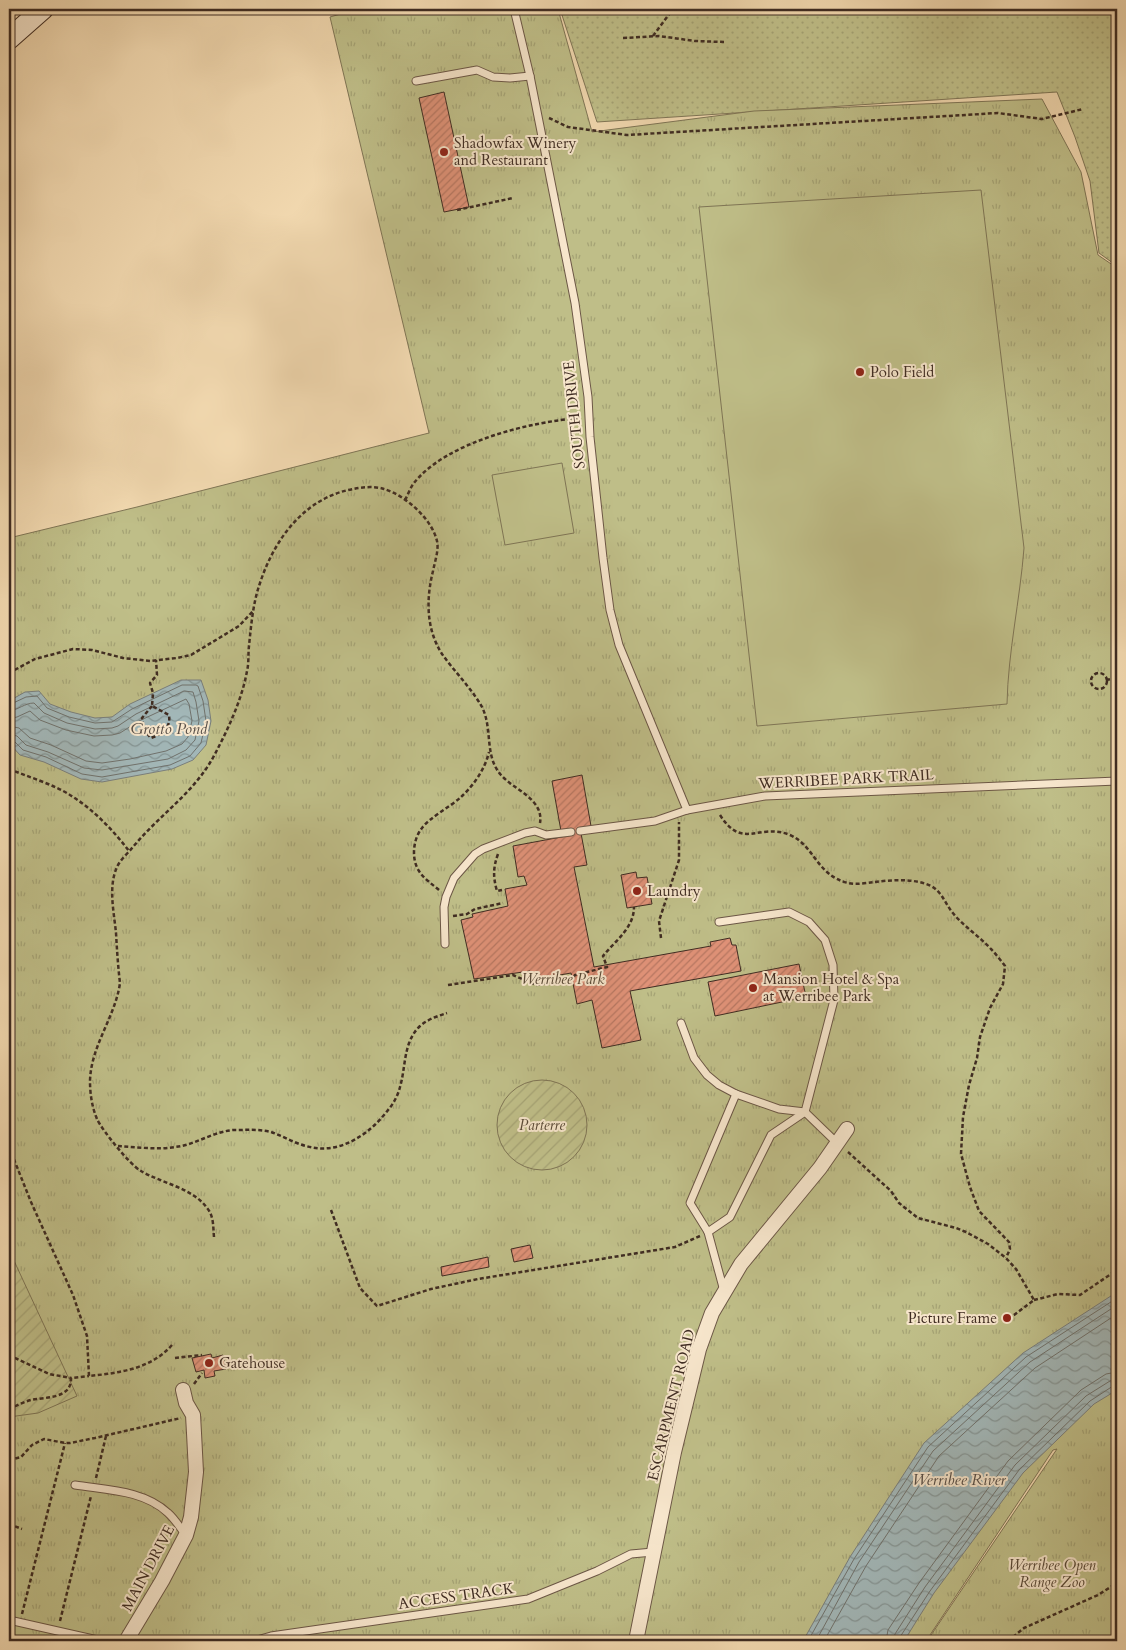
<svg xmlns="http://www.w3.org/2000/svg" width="1126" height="1650" font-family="Cardo,serif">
	<defs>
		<pattern id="grass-dots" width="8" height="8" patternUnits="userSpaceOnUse" patternTransform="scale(1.25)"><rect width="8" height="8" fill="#bfbe88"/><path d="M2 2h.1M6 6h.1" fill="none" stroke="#a5a375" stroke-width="1.8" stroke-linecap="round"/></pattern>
		<pattern id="park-tufts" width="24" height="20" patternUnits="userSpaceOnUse" patternTransform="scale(1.25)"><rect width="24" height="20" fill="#bfbe88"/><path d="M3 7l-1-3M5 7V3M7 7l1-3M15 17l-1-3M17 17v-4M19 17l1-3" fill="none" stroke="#a5a375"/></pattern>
		<pattern id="garden-furrows" width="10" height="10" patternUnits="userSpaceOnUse" patternTransform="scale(1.25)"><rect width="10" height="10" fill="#bfbe88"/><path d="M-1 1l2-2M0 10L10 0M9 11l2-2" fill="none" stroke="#a5a375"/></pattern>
		<pattern id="water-waves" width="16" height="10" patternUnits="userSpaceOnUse" patternTransform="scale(1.25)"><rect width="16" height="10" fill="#a2b7b8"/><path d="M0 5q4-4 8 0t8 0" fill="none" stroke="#859595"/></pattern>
		<pattern id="building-hatch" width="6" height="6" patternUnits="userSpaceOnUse" patternTransform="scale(1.25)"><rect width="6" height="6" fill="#e09278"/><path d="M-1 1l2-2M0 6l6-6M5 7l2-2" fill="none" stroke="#b77762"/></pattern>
	</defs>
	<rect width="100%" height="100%" fill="#f2d9b0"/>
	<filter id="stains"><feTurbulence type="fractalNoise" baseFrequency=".004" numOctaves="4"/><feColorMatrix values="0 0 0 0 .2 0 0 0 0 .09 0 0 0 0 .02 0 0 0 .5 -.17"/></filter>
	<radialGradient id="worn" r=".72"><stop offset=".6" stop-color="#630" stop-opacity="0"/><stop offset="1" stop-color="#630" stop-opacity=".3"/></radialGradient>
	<polygon fill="url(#grass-dots)" stroke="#7f7555" points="560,9 1117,9 1117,266 1099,253 1090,181 1075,137 1057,92 597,122"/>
	<polygon fill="url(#park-tufts)" stroke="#7f7555" points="358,9 558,9 592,132 754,111 1042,99 1081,172 1098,255 1117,268 1117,1641 927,1641 1057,1449 1053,1450 926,1641 9,1641 9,538 137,507 429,433 330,17"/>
	<g fill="url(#garden-furrows)" stroke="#7f7555">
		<circle cx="542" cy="1125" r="45"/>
		<polygon points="9,1250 77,1396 38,1413 9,1417"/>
	</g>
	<g fill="#bfbe88" stroke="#7f7555">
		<path d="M 981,190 L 1024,548 C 1020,600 1008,652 1007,704 L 757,726 L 699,207 Z"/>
		<polygon points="562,463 574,533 505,545 492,475"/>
	</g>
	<g fill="url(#water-waves)" stroke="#7a7f7c">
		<polygon points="181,680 201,680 208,700 211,721 206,745 193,760 172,769 102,782 81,779 44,762 20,755 9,743 9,701 25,692 39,691 50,704 71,712 95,718 112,717 130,704"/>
		<polygon points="1117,1292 1117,1390 1094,1404 1023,1473 934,1593 904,1641 803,1641 850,1557 924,1443 1023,1353"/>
	</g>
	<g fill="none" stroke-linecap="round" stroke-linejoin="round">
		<g stroke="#70726d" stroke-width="1">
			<polyline points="9,705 26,697 37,696 47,708 69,717 95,723 112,722 132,709 182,685 196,685 198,686 203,701 206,721 201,743 190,756 170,765 102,777 82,774 46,757 23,750 14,741 9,740"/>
			<path d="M 9,711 C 18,710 25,703 34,703 L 44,713 L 67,723 L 95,729 L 112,728 L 118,726 L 136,714 L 184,691 L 193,692 L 196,702 L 199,721 L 195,740 L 186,750 L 168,759 L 102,770 L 84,768 L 48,752 L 26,745 L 17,736 L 9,734"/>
			<polyline points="9,719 17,717 30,711 40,720 66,730 94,736 112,735 120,733 139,721 186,699 189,704 192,721 188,737 182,744 166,751 130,759 102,763 86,761 51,745 30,738 19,728 9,726"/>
			<polyline points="808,1641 854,1559 928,1447 1026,1357 1117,1298"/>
			<polyline points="816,1641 859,1562 933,1451 1030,1362 1117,1305"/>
			<polyline points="824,1641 866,1566 939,1456 1035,1368 1117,1314"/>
			<polyline points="886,1641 888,1630 919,1583 1008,1461 1081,1390 1106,1374 1117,1372"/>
			<polyline points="893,1641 895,1634 925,1587 1015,1465 1086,1396 1110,1381 1117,1379"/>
			<polyline points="900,1641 900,1637 930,1591 1019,1470 1090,1401 1113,1386 1117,1386"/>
		</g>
	</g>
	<g fill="url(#building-hatch)" stroke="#3f2c22">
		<polygon points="444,92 469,207 444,212 419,98"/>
		<polygon points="582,775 591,826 580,828 587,865 574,867 594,967 711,946 710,942 730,938 732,945 736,945 741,971 630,991 641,1040 602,1048 592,1000 577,1004 571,973 532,980 530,971 474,979 461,920 473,917 472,914 508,906 505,889 527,885 524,876 518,877 513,846 572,835 561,831 552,781"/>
		<polygon points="636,872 637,878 647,877 652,904 627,908 621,875"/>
		<polygon points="799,964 806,997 715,1016 708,982"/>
		<polygon points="530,1245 533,1258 514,1262 511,1249"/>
		<polygon points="488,1257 489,1267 442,1276 441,1267"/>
		<polygon points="211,1354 212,1358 223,1355 226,1369 214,1371 215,1376 205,1378 204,1370 196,1372 192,1358"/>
	</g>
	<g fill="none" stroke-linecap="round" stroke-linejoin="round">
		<defs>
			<g id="lane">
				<polyline points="514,9 530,76 575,303 588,397 590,437 603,558 610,610 619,645 687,810"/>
				<polyline points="416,81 477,70 493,77 510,78 530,76"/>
				<polyline points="580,831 655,821 687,810 765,796 1117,781"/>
				<polyline points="719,922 789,912 809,922 825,940 833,965 834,1000 805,1112 771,1135 730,1217 708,1232 724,1291"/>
				<polyline points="445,944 444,907 446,897 454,878 475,854 483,849 525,833 535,831 546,835 571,832"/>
				<polyline points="681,1023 694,1058 707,1075 719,1085 736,1094 779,1109 805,1112 837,1143"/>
				<polyline points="708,1232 690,1203 736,1094"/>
				<path d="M 75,1485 C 106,1490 144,1490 168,1513 C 175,1519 180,1528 186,1535"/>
				<polyline points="9,1620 102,1641"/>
				<polyline points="254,1641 271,1636 528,1599 597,1571 631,1554 653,1552"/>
			</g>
			<g id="street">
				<polyline points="126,1641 162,1581 186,1535 191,1517 196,1472 194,1433 193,1415 186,1403 183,1390"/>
				<polyline points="636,1641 674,1452 699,1349 712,1313 741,1264 820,1168 847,1129"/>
			</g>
			<polyline id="secondary" points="9,39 43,9"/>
		</defs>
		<use href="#lane" stroke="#6c5746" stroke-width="9"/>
		<use href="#street" stroke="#6c5746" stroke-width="16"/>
		<use href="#secondary" stroke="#3f2c22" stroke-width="22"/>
		<g stroke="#3f2c22" stroke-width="2.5" stroke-dasharray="4 2.5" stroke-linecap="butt">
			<polyline points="653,36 673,9"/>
			<polyline points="623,38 659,36 695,41 724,42"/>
			<polyline points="549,118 568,127 627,135 998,113 1042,119 1083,109"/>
			<polyline points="457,210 513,198"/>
			<path d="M 405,500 C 408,495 410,488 414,483 C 446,442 530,422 579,418"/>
			<polyline points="9,673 35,659 73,649 92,650 123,658 150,661 177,658 191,655 239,626 253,611"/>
			<circle cx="1099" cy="681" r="8"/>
			<polyline points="1106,680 1117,678"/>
			<path d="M 152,706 L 142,718 L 144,730 L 151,738 C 162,734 171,728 169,715 L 152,706 L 153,693 L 150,683 L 157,675 L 156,660"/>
			<path d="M 9,769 C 26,776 55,785 70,795 C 93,809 113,830 129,851"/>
			<path d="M 720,815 C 743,851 759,822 790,835 C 815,846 816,875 848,883 C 856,885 866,883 874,882 C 892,880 914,878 931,886 C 942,892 945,903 952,912 C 963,926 979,936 991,949 C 996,954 1001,961 1005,966 L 1003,984 L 990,1008 L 980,1037 L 977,1058 L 969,1085 L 963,1117 L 961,1154 L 970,1187 L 979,1211 L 1009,1242 L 1010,1249 L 1006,1258"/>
			<path d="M 498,854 C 493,868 493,877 497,891 L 502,890"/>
			<path d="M 439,890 C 432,884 424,879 419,871 C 411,859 413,839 422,828 C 429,818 450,807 461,797 C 474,785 485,769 489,752"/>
			<polyline points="453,916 467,914 475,909 503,903"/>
			<polyline points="661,938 659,921 679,860 679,822"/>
			<path d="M 448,985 L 513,975 L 536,985 L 572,979 L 575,975 L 607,967 L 603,956 C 615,941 634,928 634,907"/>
			<path d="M 118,1146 C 136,1147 156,1150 175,1147 C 195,1145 212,1132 233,1130 C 246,1130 259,1129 271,1132 C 283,1136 294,1143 306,1146 C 339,1156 370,1134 388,1110 C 394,1103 398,1095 400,1087 C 406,1067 403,1042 420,1026 C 428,1019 438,1016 447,1013"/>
			<path d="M 9,1147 L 31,1202 L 73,1295 L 87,1336 L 89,1376 C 119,1373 151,1369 172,1345"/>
			<polyline points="848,1152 891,1191 899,1203 918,1218 956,1228 966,1232 988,1244 1006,1258 1016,1269 1034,1300 1014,1315 1007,1318"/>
			<polyline points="331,1210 360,1288 377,1306 431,1289 478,1279 675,1247 700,1236"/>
			<polyline points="1117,1226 1116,1233 1117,1237"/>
			<path d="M 214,1237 C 213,1227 214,1216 207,1208 C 193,1188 161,1183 141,1171 C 130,1165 102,1130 97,1119 C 92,1107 90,1094 90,1081 C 91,1045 115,1018 120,983 C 118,967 117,950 116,933 C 114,912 108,887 117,867 C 120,860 128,853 133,847 C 160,814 196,792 216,752 C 229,727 242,699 247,671 C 249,663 248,654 249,646 C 251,626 253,604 259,586 C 274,539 304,498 353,489 C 362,487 375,486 384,489 C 405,495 432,519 437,541 C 439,550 435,561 433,571 C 426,599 426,629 442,654 C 454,671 472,689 482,707 C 493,729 484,756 501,775 C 514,790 544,799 540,823"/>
			<polyline points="1034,1300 1058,1294 1080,1295 1117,1270"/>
			<polyline points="9,1355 49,1374 71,1378"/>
			<polyline points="175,1358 202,1355"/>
			<polyline points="194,1384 202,1373"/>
			<path d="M 9,1409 C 16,1406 23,1402 31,1400 C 45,1397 72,1399 71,1378 L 89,1376"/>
			<polyline points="9,1460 21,1457 32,1445 44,1439 65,1443 70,1443 95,1438 181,1418"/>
			<polyline points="96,1478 106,1436"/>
			<polyline points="9,1524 22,1529"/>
			<polyline points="22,1614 65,1443"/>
			<polyline points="60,1621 91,1496"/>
			<polyline points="1008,1641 1024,1628 1098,1595 1117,1583"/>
		</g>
		<use href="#lane" stroke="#f7e6cc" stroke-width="7"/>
		<use href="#street" stroke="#f7e6cc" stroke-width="14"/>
		<use href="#secondary" stroke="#f7e6cc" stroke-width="20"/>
	</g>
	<g fill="#8f2418" stroke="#f7e6cc" stroke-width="2">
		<circle cx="444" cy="152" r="5"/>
		<circle cx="860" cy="372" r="5"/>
		<circle cx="637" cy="891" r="5"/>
		<circle cx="753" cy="988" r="5"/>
		<circle cx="1007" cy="1318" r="5"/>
		<circle cx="209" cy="1363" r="5"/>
	</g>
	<g text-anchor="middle" stroke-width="4" stroke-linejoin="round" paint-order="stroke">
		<g font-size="15" fill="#3f2c22" stroke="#f7e6cc" text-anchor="start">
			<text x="454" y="148">Shadowfax Winery<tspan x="454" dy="17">and Restaurant</tspan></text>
			<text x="870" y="377">Polo Field</text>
			<text x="647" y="896">Laundry</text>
			<text x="763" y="984">Mansion Hotel &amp; Spa<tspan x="763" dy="17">at Werribee Park</tspan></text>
			<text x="997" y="1323" text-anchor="end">Picture Frame</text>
			<text x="219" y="1368">Gatehouse</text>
		</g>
		<g font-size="15" fill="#3f2c22" stroke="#f7e6cc">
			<text transform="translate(574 415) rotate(-96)" y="5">SOUTH DRIVE</text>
			<text transform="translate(846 779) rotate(-3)" y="5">WERRIBEE PARK TRAIL</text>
			<text transform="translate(671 1405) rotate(-76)" y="5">ESCARPMENT ROAD</text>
			<text transform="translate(148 1568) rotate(-62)" y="5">MAIN DRIVE</text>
			<text transform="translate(456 1596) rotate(-8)" y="5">ACCESS TRACK</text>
		</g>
		<g font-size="15" font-style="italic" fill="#594936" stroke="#f7e6cc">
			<text x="563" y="984">Werribee Park</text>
			<text x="542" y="1130">Parterre</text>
			<text x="1052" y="1570">Werribee Open<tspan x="1052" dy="17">Range Zoo</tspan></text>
		</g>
		<g font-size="16" font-style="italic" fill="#584f48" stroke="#f7e6cc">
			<text x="169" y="734">Grotto Pond</text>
			<text x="959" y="1485">Werribee River</text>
		</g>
	</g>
	<rect width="1126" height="1650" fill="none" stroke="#f2d9b0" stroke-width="30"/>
	<rect x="10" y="10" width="1106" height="1630" fill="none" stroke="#3f2c22" stroke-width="2.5"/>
	<rect x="15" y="15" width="1096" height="1620" fill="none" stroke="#3f2c22"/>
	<rect width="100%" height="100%" filter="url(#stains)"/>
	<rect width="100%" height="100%" fill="url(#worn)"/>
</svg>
